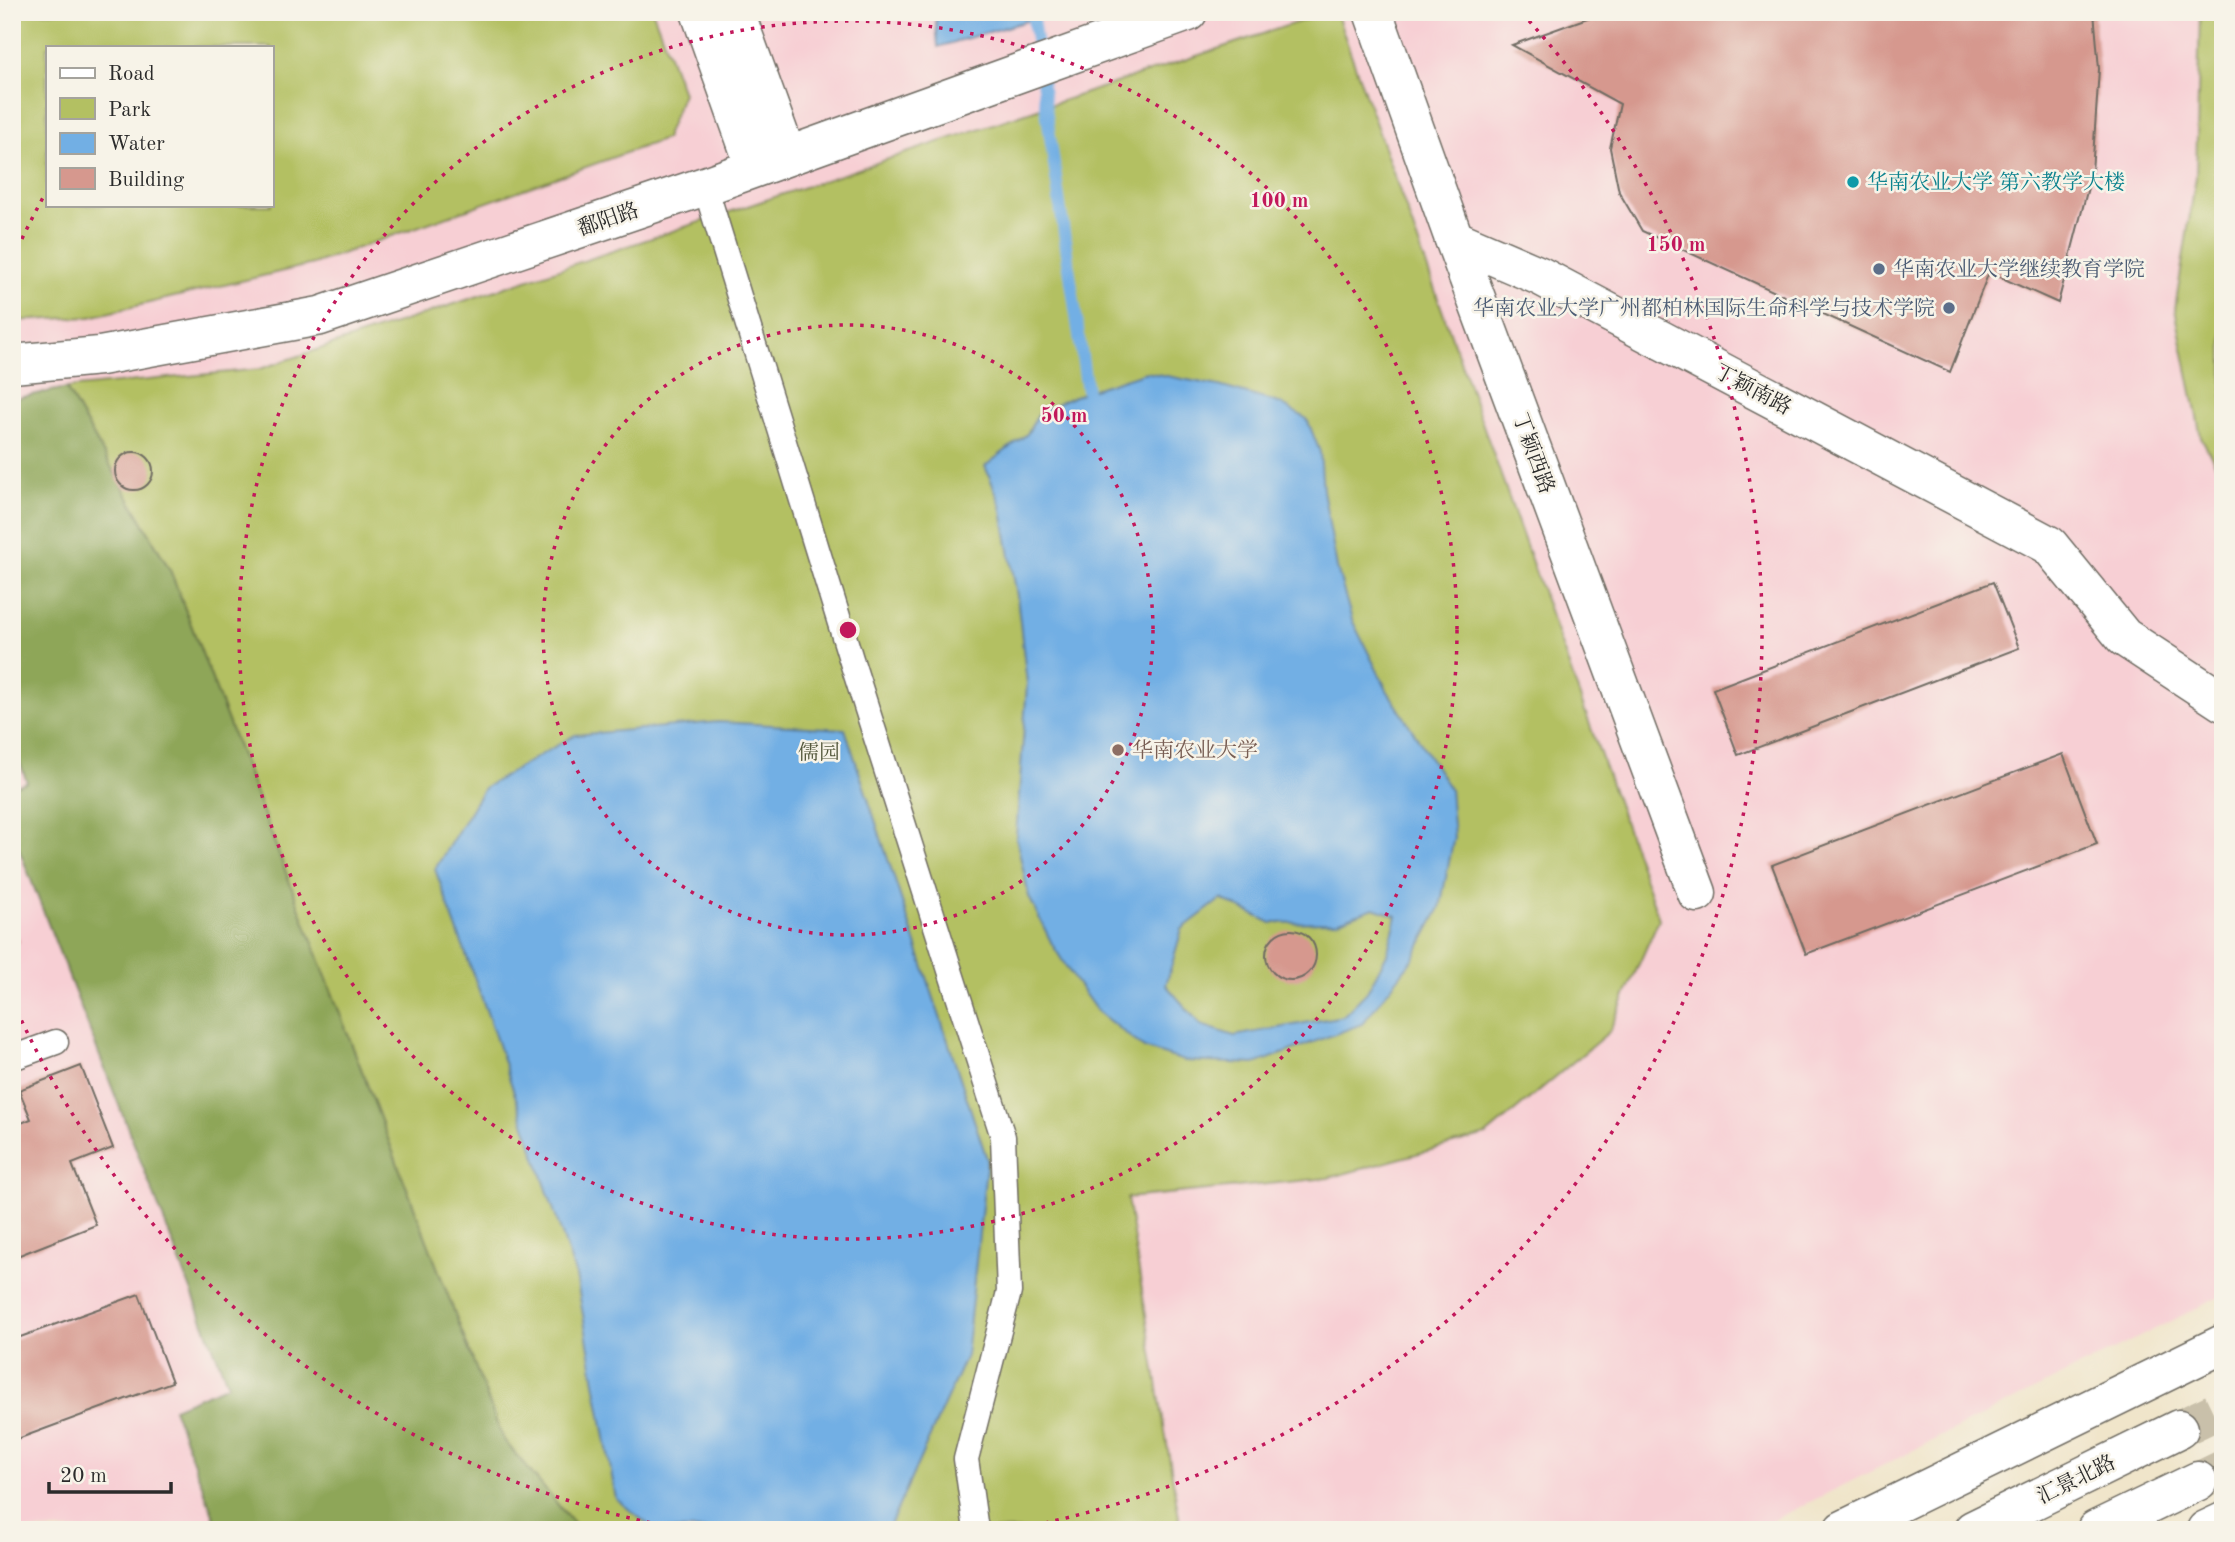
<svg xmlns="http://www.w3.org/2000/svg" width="2235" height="1542" font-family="'Old Standard TT','Noto Serif SC',serif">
	<rect width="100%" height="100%" fill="#f7f3e8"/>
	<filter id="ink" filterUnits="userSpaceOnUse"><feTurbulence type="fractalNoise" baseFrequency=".0143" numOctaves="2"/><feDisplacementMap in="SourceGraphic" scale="14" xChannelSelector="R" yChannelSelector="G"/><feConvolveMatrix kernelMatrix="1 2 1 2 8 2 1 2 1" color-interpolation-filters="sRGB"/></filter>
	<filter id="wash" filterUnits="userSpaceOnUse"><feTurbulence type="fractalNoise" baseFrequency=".00686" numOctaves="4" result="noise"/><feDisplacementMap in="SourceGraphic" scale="28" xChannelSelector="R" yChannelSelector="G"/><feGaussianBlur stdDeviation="1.57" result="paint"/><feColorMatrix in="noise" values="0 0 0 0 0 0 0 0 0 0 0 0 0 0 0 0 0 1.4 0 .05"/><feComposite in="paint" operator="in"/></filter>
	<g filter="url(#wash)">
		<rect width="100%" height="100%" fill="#f0e5ca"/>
		<path fill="#f7cfd4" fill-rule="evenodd" d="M 12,12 L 2223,12 L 2223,1295 L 1754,1530 L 12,1530 ZM 47,47 L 271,47 L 271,205 L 47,205 Z"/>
		<g fill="#b3c062" stroke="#6f7646" stroke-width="2" fill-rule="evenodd">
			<path d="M 12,12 L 653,12 L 683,93 L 665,139 L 313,264 L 90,317 L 12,321 ZM 47,47 L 271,47 L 271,205 L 47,205 Z"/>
			<polygon points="1328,12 1336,12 1659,919 1609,1032 1486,1135 1328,1178 1127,1198 1181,1530 579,1530 503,1439 170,570 66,388 260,369"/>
			<polygon points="2200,12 2223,12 2223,478 2201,437 2175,309 2196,177"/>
		</g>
		<polygon fill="#8ea658" stroke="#5c6842" stroke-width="2" points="66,388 170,570 503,1439 579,1530 219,1530 173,1408 228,1385 12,831 12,787 27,782 12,742 12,399"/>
		<g fill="#72afe4" stroke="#4e6d88" stroke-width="2" fill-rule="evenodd">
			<polygon points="935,12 1057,12 938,47"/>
			<path d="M 1146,372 L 1219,386 L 1279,403 L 1307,419 L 1320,452 L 1323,490 L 1337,568 L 1352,620 L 1387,690 L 1450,789 L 1454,837 L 1440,908 L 1413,959 L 1362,1024 L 1255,1064 L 1184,1061 L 1144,1048 L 1097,1011 L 1074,979 L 1052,944 L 1029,897 L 1016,837 L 1027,684 L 1017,596 L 1001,505 L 985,466 L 1027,434 L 1040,411 L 1087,391 ZM 1221,899 L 1271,923 L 1337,922 L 1374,908 L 1397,916 L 1387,954 L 1367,992 L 1343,1016 L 1234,1036 L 1201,1025 L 1166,985 L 1182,929 Z"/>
			<polygon points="718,722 845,729 987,1159 966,1356 888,1530 655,1530 616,1499 576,1276 489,1018 435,869 484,788 575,735"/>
		</g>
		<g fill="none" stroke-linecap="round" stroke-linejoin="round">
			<polyline stroke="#72afe4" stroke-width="12" points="1033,19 1087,391"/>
		</g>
		<g id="blocks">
			<g fill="#d6988e">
				<polygon points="1604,12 2094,12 2099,69 2092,172 2058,303 1989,272 1950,372 1642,231 1619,192 1610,148 1620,104 1512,45"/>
				<circle cx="134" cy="471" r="19"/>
				<polygon points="1993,582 2019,648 1738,755 1713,689"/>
				<polygon points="2063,754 2097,844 1806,954 1772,865"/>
				<polygon points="12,921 20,942 12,945"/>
				<circle cx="1291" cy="955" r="25"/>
				<polygon points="81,1066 113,1148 72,1164 96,1225 12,1258 12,1127 31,1119 19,1090"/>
				<polygon points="139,1294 172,1382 12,1441 12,1340"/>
			</g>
		</g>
	</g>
	<g filter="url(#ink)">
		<use href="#blocks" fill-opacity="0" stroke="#706c63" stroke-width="2"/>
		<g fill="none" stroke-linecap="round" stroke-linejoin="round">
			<g stroke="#c9c0aa" stroke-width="38" stroke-dasharray="38 19" stroke-linecap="butt">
				<polyline points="2179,1429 2223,1408"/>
				<polyline points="2198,1481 2223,1469"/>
			</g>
			<defs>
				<g id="lane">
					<polyline points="705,186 851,659 1003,1137 1009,1292 966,1459 976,1530"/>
					<polyline points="12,1058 56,1042"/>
				</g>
				<g id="street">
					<polyline points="700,12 755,167"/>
					<polyline points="735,12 787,156"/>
					<polyline points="1373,12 1454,239 1697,893"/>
					<polyline points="1454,239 1540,276 2049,545 2124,637 2223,702"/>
					<polyline points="12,364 100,356 320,316 705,186 1188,12"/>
				</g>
				<g id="secondary">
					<polyline points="1843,1530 2223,1344"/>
					<polyline points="1973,1530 2179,1429"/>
					<polyline points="2096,1530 2198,1481"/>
					<polyline points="2206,1530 2223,1522"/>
				</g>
			</defs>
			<use href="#lane" stroke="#706c63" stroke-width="27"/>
			<use href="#street" stroke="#706c63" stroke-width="41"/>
			<use href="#secondary" stroke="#706c63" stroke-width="41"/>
			<use href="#lane" stroke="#fff" stroke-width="24"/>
			<use href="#street" stroke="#fff" stroke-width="38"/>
			<use href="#secondary" stroke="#fff" stroke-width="38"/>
		</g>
	</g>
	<g fill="none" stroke="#c2185b" stroke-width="3.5" stroke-dasharray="3.5 7">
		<circle cx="848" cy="630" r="305"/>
		<circle cx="848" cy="630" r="609"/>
		<path d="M681 1529A914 914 0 0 1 13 1002M13 258A914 914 0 0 1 45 194M1522 13A914 914 0 0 1 1015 1529"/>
	</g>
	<circle fill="#0f9aa8" stroke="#f7f3e8" stroke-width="2.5" cx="1853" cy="182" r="7"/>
	<g fill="#5c6f8a" stroke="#f7f3e8" stroke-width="2.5">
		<circle cx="1879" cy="269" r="7"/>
		<circle cx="1949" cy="308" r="7"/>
	</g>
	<circle fill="#8d6e63" stroke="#f7f3e8" stroke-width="2.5" cx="1118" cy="750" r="7"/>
	<g text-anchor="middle" stroke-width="5" stroke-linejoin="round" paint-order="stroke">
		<g font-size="21" fill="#0d838f" stroke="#f7f3e8" text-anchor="start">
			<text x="1867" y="189">华南农业大学 第六教学大楼</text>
		</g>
		<g font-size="21" fill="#2b2b2b" stroke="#f7f3e8">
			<text transform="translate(608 219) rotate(-19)" y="7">鄱阳路</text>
			<text transform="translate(1753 389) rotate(28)" y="7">丁颖南路</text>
			<text transform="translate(1534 453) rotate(70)" y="7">丁颖西路</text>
			<text transform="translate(2076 1479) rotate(-26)" y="7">汇景北路</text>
		</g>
		<g font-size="21" fill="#4e5e75" stroke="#f7f3e8" text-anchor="start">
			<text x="1893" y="276">华南农业大学继续教育学院</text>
			<text x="1935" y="315" text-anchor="end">华南农业大学广州都柏林国际生命科学与技术学院</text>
		</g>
		<g font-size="21" fill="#785e54" stroke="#f7f3e8" text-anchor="start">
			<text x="1132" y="757">华南农业大学</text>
		</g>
		<g font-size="21" fill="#54583c" stroke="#f7f3e8">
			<text x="819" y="759">儒园</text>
		</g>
	</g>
	<circle cx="848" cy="630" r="10" fill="#c2185b" stroke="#f7f3e8" stroke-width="3.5"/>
	<g font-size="21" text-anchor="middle" font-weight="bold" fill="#c2185b" stroke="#f7f3e8" stroke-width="5" stroke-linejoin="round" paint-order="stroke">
		<text x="1279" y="207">100 m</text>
		<text x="1676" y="251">150 m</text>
		<text x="1064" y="422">50 m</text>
	</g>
	<rect width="2235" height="1542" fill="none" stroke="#f7f3e8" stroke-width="42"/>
	<rect x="46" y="46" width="228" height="161" fill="#f7f3e8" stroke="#a5a39c" stroke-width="2"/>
	<rect x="60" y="68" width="35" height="10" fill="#ffffff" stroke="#a5a39c" stroke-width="2"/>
	<text x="108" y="80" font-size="21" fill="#2b2b2b">Road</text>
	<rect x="60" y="98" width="35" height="21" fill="#b3c062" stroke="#a5a39c" stroke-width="2"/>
	<text x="108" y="116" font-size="21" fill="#2b2b2b">Park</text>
	<rect x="60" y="133" width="35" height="21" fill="#72afe4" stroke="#a5a39c" stroke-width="2"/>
	<text x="108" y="150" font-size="21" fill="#2b2b2b">Water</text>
	<rect x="60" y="168" width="35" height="21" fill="#d6988e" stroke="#a5a39c" stroke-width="2"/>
	<text x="108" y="186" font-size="21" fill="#2b2b2b">Building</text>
	<path d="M49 1482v10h122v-10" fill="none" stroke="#2b2b2b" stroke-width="3.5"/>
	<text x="60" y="1482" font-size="21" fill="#2b2b2b" stroke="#f7f3e8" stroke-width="5" paint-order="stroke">20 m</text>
</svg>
